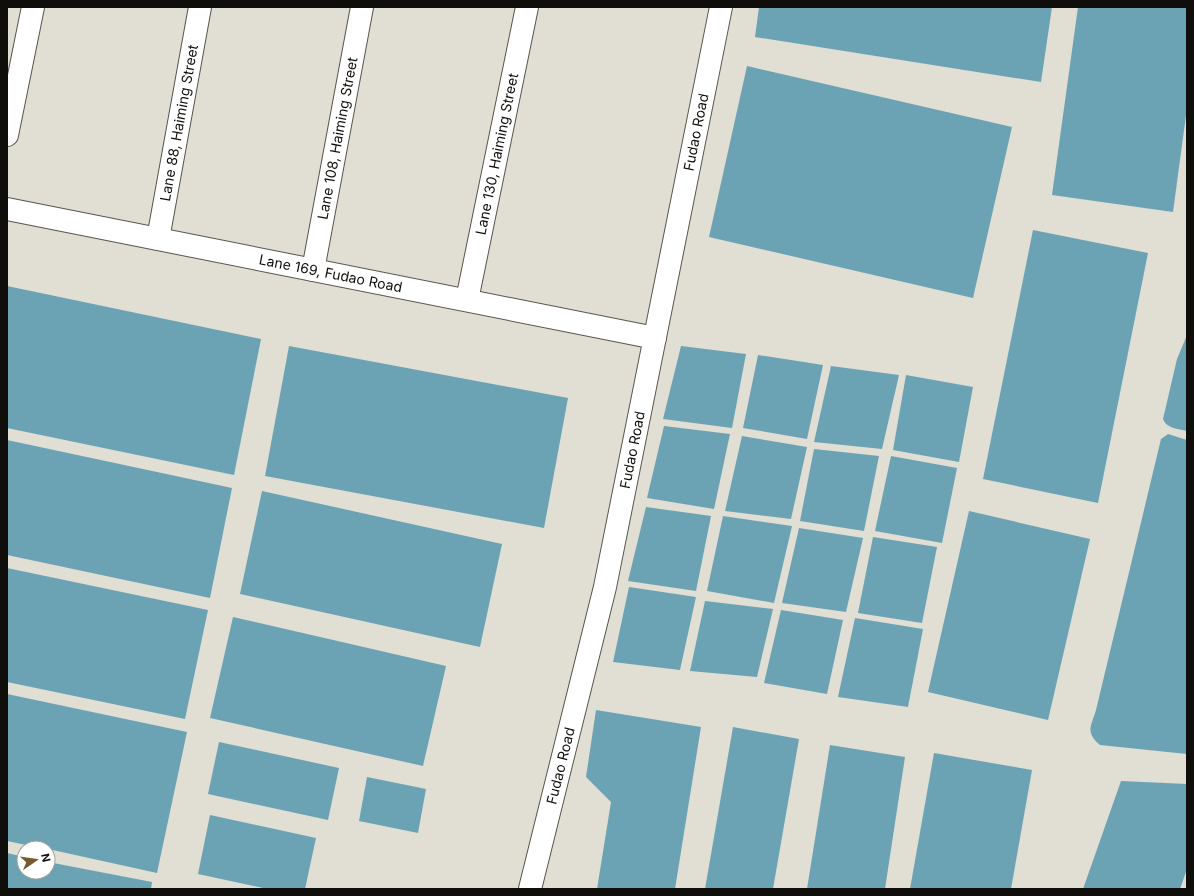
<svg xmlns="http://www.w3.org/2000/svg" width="1194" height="896" font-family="Inter,sans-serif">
	<rect width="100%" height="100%" fill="#e1ded3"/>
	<g fill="#6ba3b5">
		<polygon points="759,7 1052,7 1041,82 755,37"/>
		<polygon points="1078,7 1187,7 1187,108 1173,212 1052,195"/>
		<polygon points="747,66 1012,127 973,298 709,237"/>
		<polygon points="1033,230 1148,253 1098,503 983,479"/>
		<polygon points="7,286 261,339 234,475 7,428"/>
		<path d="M 1187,335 L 1187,431 C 1178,429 1166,428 1163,419 L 1177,359 Z"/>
		<polygon points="289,346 568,398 544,528 265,476"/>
		<polygon points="681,346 746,354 732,428 663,419"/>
		<polygon points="758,355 823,365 807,439 743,428"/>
		<polygon points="831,366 899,375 882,449 814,442"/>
		<polygon points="906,375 973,387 959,462 893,450"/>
		<polygon points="664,426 730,434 714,509 647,498"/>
		<path d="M 1168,434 L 1187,440 L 1187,754 L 1100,745 C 1085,732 1091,727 1096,710 L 1161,439 Z"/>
		<polygon points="742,436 807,447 791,519 725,511"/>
		<polygon points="7,440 232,488 210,598 7,555"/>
		<polygon points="814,449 879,456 864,531 800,521"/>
		<polygon points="891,456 957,468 942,543 875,531"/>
		<polygon points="262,491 502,544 480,647 240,594"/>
		<polygon points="646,507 711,516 696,591 628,581"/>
		<polygon points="969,511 1090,539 1048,720 928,692"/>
		<polygon points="723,516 792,526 774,603 707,591"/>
		<polygon points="799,528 863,538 846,612 782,603"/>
		<polygon points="873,537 937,547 922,623 858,613"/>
		<polygon points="7,568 208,610 185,719 7,682"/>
		<polygon points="629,587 696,597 680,670 613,662"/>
		<polygon points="705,601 773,609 757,677 690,671"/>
		<polygon points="781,610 843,620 827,694 764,683"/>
		<polygon points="233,617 446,666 423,766 210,718"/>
		<polygon points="855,618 923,629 908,707 838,697"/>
		<polygon points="7,694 187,732 157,873 48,849 48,848 41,848 7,841"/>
		<polygon points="596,710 701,727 675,889 597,889 611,802 586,777"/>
		<polygon points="733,727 799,739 773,889 705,889"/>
		<polygon points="219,742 339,768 328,820 208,794"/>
		<polygon points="830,745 905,757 885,889 807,889"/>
		<polygon points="934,753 1032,770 1011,889 910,889"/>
		<polygon points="367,777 426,789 418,833 359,821"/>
		<polygon points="1121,781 1187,784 1187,869 1180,889 1083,889"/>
		<polygon points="210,815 316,838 305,889 268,889 198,874"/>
		<polygon points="7,853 24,857 24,872 48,872 48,862 152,882 151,889 7,889"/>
	</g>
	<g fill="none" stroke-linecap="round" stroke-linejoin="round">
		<defs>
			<g id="minor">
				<polyline points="7,135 33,7"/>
				<path id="s1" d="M 7,209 L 655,338"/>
				<path id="s2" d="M 158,239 L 200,7"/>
				<path id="s3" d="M 313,270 L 362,7"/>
				<path id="s4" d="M 467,300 L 527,7"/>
				<path id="s5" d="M 530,889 L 605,587 L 721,7"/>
			</g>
		</defs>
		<use href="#minor" stroke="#58554c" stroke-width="24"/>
		<use href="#minor" stroke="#fff" stroke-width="22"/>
	</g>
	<g text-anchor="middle" stroke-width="3" stroke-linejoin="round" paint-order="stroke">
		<g font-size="14" fill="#0f0e0b" stroke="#fff">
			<text dy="5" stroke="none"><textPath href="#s2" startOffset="118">Lane 88, Haiming Street</textPath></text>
			<text dy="5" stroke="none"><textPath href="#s5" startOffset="775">Fudao Road</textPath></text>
			<text dy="5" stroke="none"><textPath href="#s3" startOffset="134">Lane 108, Haiming Street</textPath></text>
			<text dy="5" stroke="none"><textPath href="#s4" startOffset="149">Lane 130, Haiming Street</textPath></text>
			<text dy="5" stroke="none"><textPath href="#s1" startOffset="330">Lane 169, Fudao Road</textPath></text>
			<text dy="5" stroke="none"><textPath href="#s5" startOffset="451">Fudao Road</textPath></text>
			<text dy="5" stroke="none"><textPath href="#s5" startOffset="127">Fudao Road</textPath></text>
		</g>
	</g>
	<rect width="1194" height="896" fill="none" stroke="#0f0e0b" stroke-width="16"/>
	<g transform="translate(36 860) rotate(77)"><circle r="19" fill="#ffffff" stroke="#9f9f9d"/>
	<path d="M0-3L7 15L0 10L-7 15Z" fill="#765a2d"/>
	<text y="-6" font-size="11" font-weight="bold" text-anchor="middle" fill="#0f0e0b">N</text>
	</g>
</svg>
